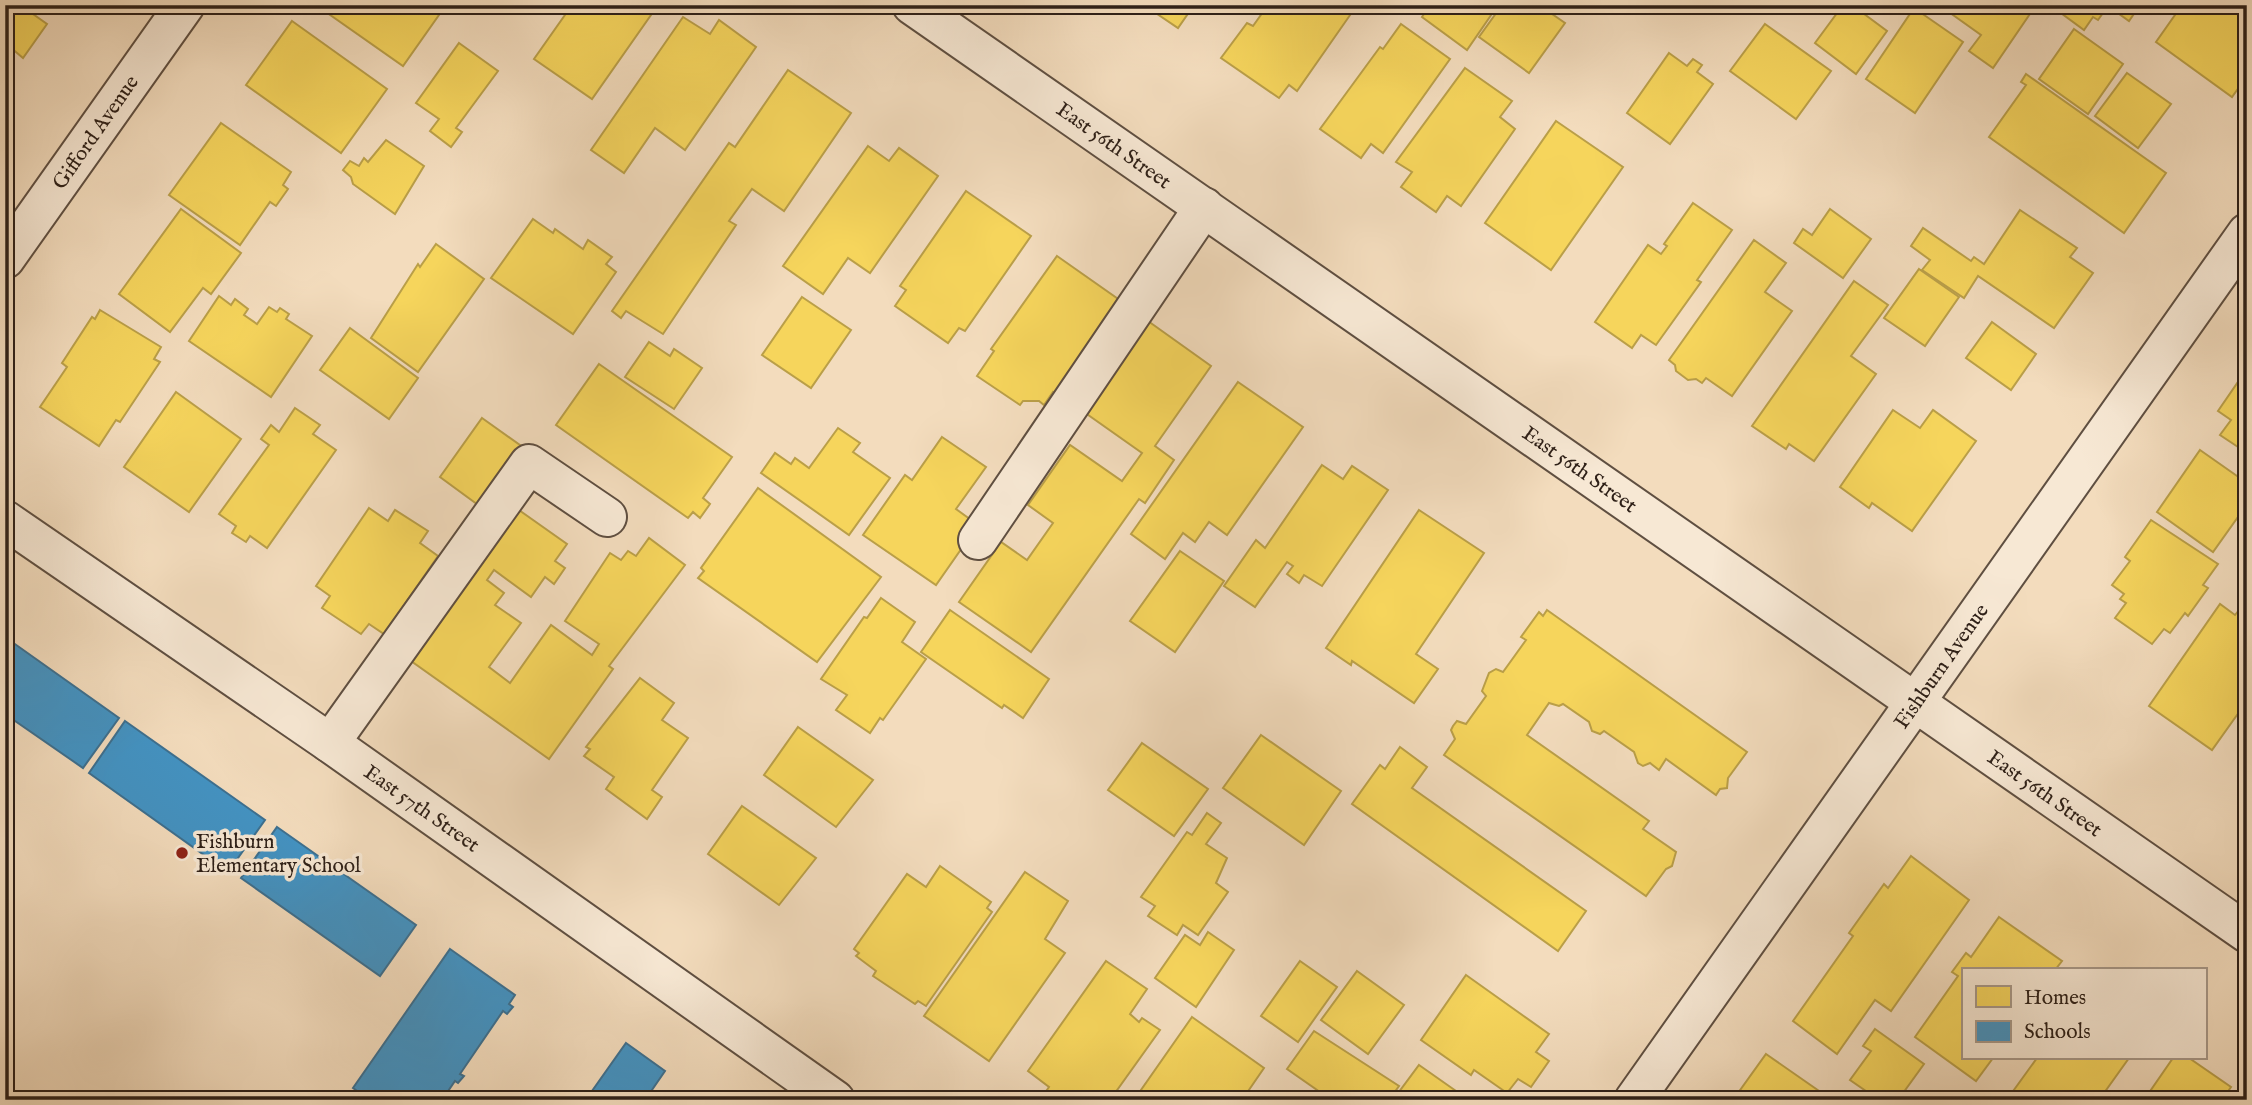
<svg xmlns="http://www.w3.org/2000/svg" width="2252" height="1105" font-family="'IM FELL English',serif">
	<rect width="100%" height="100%" fill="#f3dcbd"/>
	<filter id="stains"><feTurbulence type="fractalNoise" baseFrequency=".00286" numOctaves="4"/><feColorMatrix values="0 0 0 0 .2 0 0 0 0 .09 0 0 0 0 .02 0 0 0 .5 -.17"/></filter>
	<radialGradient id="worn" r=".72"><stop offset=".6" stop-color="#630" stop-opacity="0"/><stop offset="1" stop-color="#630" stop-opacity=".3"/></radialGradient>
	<g fill="#f6d55c" stroke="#ba9f48" stroke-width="2">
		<polygon points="5,5 40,5 33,14 47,24 23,58 10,47 5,54"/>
		<polygon points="316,5 446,5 403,66"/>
		<polygon points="572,5 658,5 592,99 534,59"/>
		<polygon points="1144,5 1194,5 1178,28"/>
		<polygon points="1268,5 1349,5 1355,8 1297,91 1289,85 1279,98 1221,58 1247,23 1253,26"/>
		<polygon points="1430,5 1498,5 1467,50 1422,17"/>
		<polygon points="1502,5 1539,5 1565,23 1529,73 1479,37"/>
		<polygon points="1843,5 1852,5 1887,31 1856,74 1815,43"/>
		<polygon points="1939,5 2036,5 1993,68 1969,51 1981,35"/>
		<polygon points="2050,5 2140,5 2129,21 2108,6 2098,20 2093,17 2084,30"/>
		<polygon points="2182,5 2247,5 2247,76 2232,97 2156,42"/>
		<polygon points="1914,8 1963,42 1915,113 1866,79"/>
		<polygon points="683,17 710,34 719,20 756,47 685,150 655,128 624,173 591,150"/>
		<polygon points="292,21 387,89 341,153 246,85"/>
		<polygon points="1401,24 1450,59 1383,153 1371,144 1361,158 1320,129 1380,47 1383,49"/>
		<polygon points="1765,24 1831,71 1796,119 1730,71"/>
		<polygon points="2074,29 2123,64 2088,114 2039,79"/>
		<polygon points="459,43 498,71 456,128 462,132 451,147 430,131 439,119 416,103"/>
		<polygon points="1669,53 1687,66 1693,59 1702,65 1697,72 1713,84 1670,144 1627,113"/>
		<polygon points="1465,68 1512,101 1500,117 1515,129 1461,206 1447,196 1436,212 1401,187 1412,172 1396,162"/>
		<polygon points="788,70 851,113 784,211 752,189 729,221 736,225 663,334 626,311 621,318 612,311 729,143 735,147"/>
		<polygon points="2127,73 2171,104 2138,148 2095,116"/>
		<polygon points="2026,74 2166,173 2124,233 1989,137 2026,85 2021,82"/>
		<polygon points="1556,121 1623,167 1551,270 1485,223"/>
		<polygon points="221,123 291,172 283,185 288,189 276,206 270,202 240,245 169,195"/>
		<polygon points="386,140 424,166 395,214 353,184 351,177 343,170 350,161 359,166 364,158 368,162"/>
		<polygon points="868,146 889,161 899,148 938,176 870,273 848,258 823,294 783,266"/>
		<polygon points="966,191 1031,236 965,331 959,328 948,343 895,306 906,290 900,286"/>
		<polygon points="1693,203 1732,230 1697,280 1701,282 1656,345 1641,335 1632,348 1595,322 1648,245 1661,254 1667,246 1664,244"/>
		<polygon points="181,209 241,253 211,294 203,288 170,332 119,294"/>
		<polygon points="1830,209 1871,239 1843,278 1794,243 1803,229 1812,235"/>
		<polygon points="2020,210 2077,248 2070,257 2093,273 2054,328 1978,276 1964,298 1922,270 1930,260 1911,246 1923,228 1971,261 1974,257 1984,264"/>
		<polygon points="533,219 553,233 555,229 583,249 588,240 612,257 606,264 616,272 573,334 491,278"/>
		<polygon points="1754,240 1786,263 1765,292 1792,311 1732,396 1706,378 1702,383 1696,379 1688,380 1676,371 1675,365 1669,360"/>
		<polygon points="436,244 484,279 418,372 371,338 418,264 420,267"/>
		<polygon points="1057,256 1121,301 1056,394 1053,392 1044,405 1039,401 1023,401 1020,405 977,376 994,351 991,349"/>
		<polygon points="1919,269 1959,297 1925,346 1884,318"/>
		<polygon points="1854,281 1888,305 1851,356 1876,374 1814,461 1789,444 1786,449 1752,426"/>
		<polygon points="219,296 231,305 235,299 248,309 244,315 257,324 269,307 277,312 280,308 289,314 286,319 312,336 271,397 189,341"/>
		<polygon points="802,297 851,330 811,388 762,355"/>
		<polygon points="100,310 161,347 154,359 160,362 120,422 116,420 99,446 40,407 67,367 62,363 92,317 95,319"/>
		<polygon points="1148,321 1211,366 1155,446 1174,460 1145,503 1139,499 1031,652 959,602 1001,542 1027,560 1053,523 1028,505 1070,445 1122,481 1142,453 1084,412"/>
		<polygon points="1992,322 2036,354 2011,390 1966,358"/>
		<polygon points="350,328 418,378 389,419 320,370"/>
		<polygon points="649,342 670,356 674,349 702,368 674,409 625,377"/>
		<polygon points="599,364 732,457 703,498 710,504 700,518 693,512 688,518 556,425"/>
		<polygon points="2240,379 2247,384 2247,453 2220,435 2231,420 2218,411"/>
		<polygon points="1238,382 1303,427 1227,535 1209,522 1195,542 1183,533 1165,559 1131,534"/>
		<polygon points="176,392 241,439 189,512 124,467"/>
		<polygon points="295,408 320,425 313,434 336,450 267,548 250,536 246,542 232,533 236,526 219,514 269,445 261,439 271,425 279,432"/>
		<polygon points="1893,410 1920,428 1933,410 1976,441 1912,531 1872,503 1869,508 1840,487"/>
		<polygon points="482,418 527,450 485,510 440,477"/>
		<polygon points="838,428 860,443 853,452 890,478 849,535 761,473 775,453 791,464 795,458 809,468"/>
		<polygon points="942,437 986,467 956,509 978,525 936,585 863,535 905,475 912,480"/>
		<polygon points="2200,450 2247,483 2247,524 2238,517 2213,552 2157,512"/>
		<polygon points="1322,465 1343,479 1352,466 1388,490 1322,586 1304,575 1299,583 1287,574 1293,566 1287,562 1255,607 1224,586 1256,540 1265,548"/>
		<polygon points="758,488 881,577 817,662 698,578 704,571 701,568"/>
		<polygon points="369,508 388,521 395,510 428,531 420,543 438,556 384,634 369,624 361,634 322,608 330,596 316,586"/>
		<polygon points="516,508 567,544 555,561 565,568 554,584 545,577 531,597 494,570 487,580 504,593 495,605 521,623 489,667 510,683 551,625 592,655 599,644 565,621 610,553 621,560 628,551 636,556 649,538 685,565 609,666 613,669 549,759 404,656"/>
		<polygon points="1419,510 1484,553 1416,654 1438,669 1414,703 1352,661 1351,665 1326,648"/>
		<polygon points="2151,520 2218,564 2203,585 2208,588 2188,616 2185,613 2170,633 2164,629 2152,644 2115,618 2126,603 2120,599 2124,594 2112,585 2130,561 2125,557"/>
		<polygon points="1180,551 1224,581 1175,652 1130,621"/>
		<polygon points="881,598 915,622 902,642 926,659 883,720 880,718 870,733 836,710 847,695 821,679 864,617 867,618"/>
		<polygon points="2247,600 2247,701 2212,750 2149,706 2220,604 2235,615"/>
		<polygon points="950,610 1049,679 1023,718 1004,705 1002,708 921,652"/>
		<polygon points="1547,610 1747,752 1728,778 1727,788 1720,789 1716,795 1666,759 1659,770 1650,763 1643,766 1638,763 1634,752 1604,731 1600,734 1592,731 1589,722 1563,704 1559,706 1549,703 1527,735 1649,821 1643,829 1676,852 1672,866 1666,869 1646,896 1444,755 1455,739 1451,730 1453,726 1457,721 1466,724 1486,696 1482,691 1489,673 1496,669 1503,672 1526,640 1521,637 1539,612 1543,616"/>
		<polygon points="640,678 674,703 662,720 688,738 652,790 662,797 647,819 606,789 614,777 584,756 590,749 586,747"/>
		<polygon points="798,727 873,780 836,827 764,775"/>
		<polygon points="1261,735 1341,791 1304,845 1223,788"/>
		<polygon points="1142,743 1208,789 1174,836 1108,790"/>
		<polygon points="1400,747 1427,767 1412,788 1586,911 1558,951 1352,804 1380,765 1385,769"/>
		<polygon points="742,806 816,858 779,905 708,854"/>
		<polygon points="1207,813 1221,823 1206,844 1227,858 1216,883 1228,892 1198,935 1183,925 1177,935 1148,916 1155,906 1141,897 1187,832 1192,835"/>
		<polygon points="1911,856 1969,900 1891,1011 1875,1000 1837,1054 1793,1021 1853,936 1849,933 1884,884 1888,888"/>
		<polygon points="940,866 991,902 987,908 992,912 926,1006 918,1001 915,1004 873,976 876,971 856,956 859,953 854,949 907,874 926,887"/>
		<polygon points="1025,872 1068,901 1045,939 1065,953 989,1061 924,1016"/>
		<polygon points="1999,917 2062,961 2055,970 1963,970 1963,1058 1993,1058 1976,1081 1915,1037 1958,976 1952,972 1966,953 1971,957"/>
		<polygon points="1208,932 1234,950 1196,1007 1155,978 1185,935 1200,945"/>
		<polygon points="1106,961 1147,989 1130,1014 1139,1022 1142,1018 1160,1030 1110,1100 1046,1100 1042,1097 1049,1087 1028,1071"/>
		<polygon points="1300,961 1337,987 1298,1042 1261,1016"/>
		<polygon points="1357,971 1404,1005 1368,1054 1321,1020"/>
		<polygon points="1466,975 1549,1034 1536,1052 1549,1061 1531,1087 1518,1079 1507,1093 1474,1070 1471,1075 1421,1040"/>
		<polygon points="1192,1017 1264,1068 1242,1100 1134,1100"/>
		<polygon points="1875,1029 1924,1064 1898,1100 1879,1100 1850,1080 1871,1051 1863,1046"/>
		<polygon points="1314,1031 1399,1086 1389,1100 1331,1097 1317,1100 1312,1096 1317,1090 1287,1069"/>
		<polygon points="1766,1054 1832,1100 1733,1100"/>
		<polygon points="2037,1058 2129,1058 2099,1100 2019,1100 2011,1094"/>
		<polygon points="2173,1058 2189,1058 2231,1087 2222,1100 2144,1100"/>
		<polygon points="1419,1065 1466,1098 1465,1100 1393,1100"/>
	</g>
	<g fill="#4393c3" stroke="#3d7090" stroke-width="2">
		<polygon points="5,637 119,718 83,768 5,714"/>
		<polygon points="125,721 265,820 228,872 89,773"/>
		<polygon points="277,827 416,925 380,976 241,878"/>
		<polygon points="450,949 515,995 509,1004 513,1007 507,1014 503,1011 460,1074 464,1076 458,1083 455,1081 442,1100 370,1100 353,1088"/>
		<polygon points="626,1043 665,1071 645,1100 604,1100 592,1091"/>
	</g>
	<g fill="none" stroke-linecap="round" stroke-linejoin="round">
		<defs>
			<g id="minor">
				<polyline points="912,5 2247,933"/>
				<polyline points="5,259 185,5"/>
				<polyline points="5,520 330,743 835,1100"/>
				<polyline points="978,540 1204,207"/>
				<polyline points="330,743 529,464 607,517"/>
				<polyline points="1634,1100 2247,233"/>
			</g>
		</defs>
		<use href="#minor" stroke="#5f4f41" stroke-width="42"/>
		<use href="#minor" stroke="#f7e8d4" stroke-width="38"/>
	</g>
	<circle fill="#8f2418" stroke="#f7e8d4" stroke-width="2.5" cx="182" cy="853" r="7"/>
	<g text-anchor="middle" stroke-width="7" stroke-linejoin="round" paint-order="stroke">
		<g font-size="21" fill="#2e2018" stroke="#f7e8d4">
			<text transform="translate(95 132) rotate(-55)" y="7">Gifford Avenue</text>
			<text transform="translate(1114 145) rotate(35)" y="7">East 56th Street</text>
			<text transform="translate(1580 469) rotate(35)" y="7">East 56th Street</text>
			<text transform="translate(1941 666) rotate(-55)" y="7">Fishburn Avenue</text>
			<text transform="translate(2045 793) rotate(35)" y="7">East 56th Street</text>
			<text transform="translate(422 808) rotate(35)" y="7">East 57th Street</text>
		</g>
		<g font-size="21" fill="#2e2018" stroke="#f7e8d4" text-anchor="start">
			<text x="196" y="848">Fishburn<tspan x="196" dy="24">Elementary School</tspan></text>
		</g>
	</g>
	<rect width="2252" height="1105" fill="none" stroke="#f3dcbd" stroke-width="28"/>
	<rect x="7" y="7" width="2238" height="1091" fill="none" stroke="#2e2018" stroke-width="3.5"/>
	<rect x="14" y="14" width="2224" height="1077" fill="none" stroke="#2e2018" stroke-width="2"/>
	<rect x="1962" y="968" width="245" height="91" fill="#f7e8d4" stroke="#a79889" stroke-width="2"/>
	<rect x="1976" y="986" width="35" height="21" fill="#f6d55c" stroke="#a79889" stroke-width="2"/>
	<text x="2024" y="1004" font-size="21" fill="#2e2018">Homes</text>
	<rect x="1976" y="1021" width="35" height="21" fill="#4393c3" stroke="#a79889" stroke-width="2"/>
	<text x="2024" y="1038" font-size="21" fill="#2e2018">Schools</text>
	<rect width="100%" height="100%" filter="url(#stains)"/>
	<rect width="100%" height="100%" fill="url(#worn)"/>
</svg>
